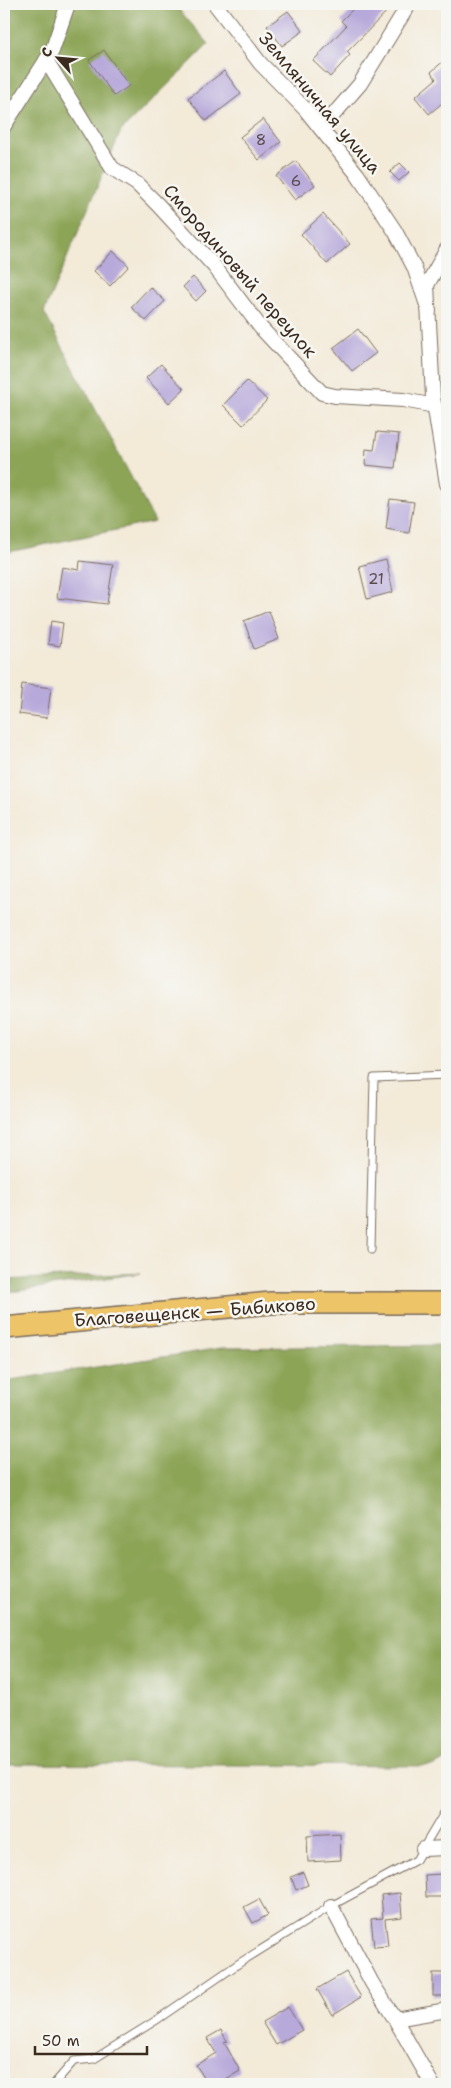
<svg xmlns="http://www.w3.org/2000/svg" width="451" height="2088" font-family="'Shantell Sans',sans-serif">
	<rect width="100%" height="100%" fill="#f6f6f2"/>
	<filter id="ink" filterUnits="userSpaceOnUse"><feTurbulence type="fractalNoise" baseFrequency=".02" numOctaves="2"/><feDisplacementMap in="SourceGraphic" scale="10" xChannelSelector="R" yChannelSelector="G"/><feConvolveMatrix kernelMatrix="1 2 1 2 8 2 1 2 1" color-interpolation-filters="sRGB"/></filter>
	<filter id="wash" filterUnits="userSpaceOnUse"><feTurbulence type="fractalNoise" baseFrequency=".0096" numOctaves="4" result="noise"/><feDisplacementMap in="SourceGraphic" scale="20" xChannelSelector="R" yChannelSelector="G"/><feGaussianBlur stdDeviation="1.12" result="paint"/><feColorMatrix in="noise" values="0 0 0 0 0 0 0 0 0 0 0 0 0 0 0 0 0 1.4 0 .05"/><feComposite in="paint" operator="in"/></filter>
	<g filter="url(#wash)">
		<rect width="100%" height="100%" fill="#f3ead8"/>
		<g fill="#8ca456" stroke="#64673a">
			<polygon points="4,4 174,4 209,44 121,131 44,312 155,522 4,553 9,305 4,299"/>
			<polygon points="141,1273 4,1293 4,1280"/>
			<polygon points="447,1345 447,1760 434,1766 4,1764 4,1381 222,1348"/>
		</g>
		<g id="blocks">
			<g fill="#b7a9da">
				<polygon points="358,4 394,4 347,52 350,55 330,77 313,61 346,26 341,21"/>
				<polygon points="288,11 303,31 282,46 267,26"/>
				<polygon points="104,50 129,86 114,96 89,60"/>
				<polygon points="447,58 447,99 429,114 415,97 436,79 431,72"/>
				<polygon points="224,71 241,94 206,121 188,98"/>
				<polygon points="263,119 281,142 259,160 240,137"/>
				<polygon points="296,161 315,185 295,200 276,176"/>
				<polygon points="400,163 409,172 399,181 390,172"/>
				<polygon points="323,214 350,244 327,264 301,234"/>
				<polygon points="113,251 129,266 110,286 94,271"/>
				<polygon points="193,277 206,291 196,301 183,287"/>
				<polygon points="150,287 165,301 146,321 131,307"/>
				<polygon points="358,329 376,353 352,371 333,348"/>
				<polygon points="161,364 184,389 169,403 146,378"/>
				<polygon points="247,381 267,400 243,425 223,405"/>
				<polygon points="377,432 399,434 395,468 365,465 366,449 374,450"/>
				<polygon points="390,499 414,502 409,533 386,529"/>
				<polygon points="386,559 393,592 367,599 359,566"/>
				<polygon points="80,561 113,565 107,604 57,598 62,567 79,570"/>
				<polygon points="269,611 279,639 254,649 244,621"/>
				<polygon points="51,621 63,623 60,646 48,644"/>
				<polygon points="22,684 51,688 47,718 19,714"/>
				<polygon points="340,1834 341,1860 308,1862 307,1836"/>
				<polygon points="303,1872 308,1885 296,1890 291,1877"/>
				<polygon points="443,1874 443,1897 426,1897 425,1875"/>
				<polygon points="400,1893 402,1917 385,1919 388,1946 374,1947 371,1919 383,1918 381,1895"/>
				<polygon points="259,1899 268,1915 253,1923 244,1907"/>
				<polygon points="346,1972 361,1997 332,2015 317,1989"/>
				<rect x="433" y="1973" width="14" height="23"/>
				<polygon points="288,2007 302,2030 276,2045 262,2022"/>
				<polygon points="221,2030 227,2041 224,2042 240,2071 217,2084 208,2084 196,2065 216,2053 207,2038"/>
			</g>
		</g>
	</g>
	<g filter="url(#ink)">
		<use href="#blocks" fill-opacity="0" stroke="#7b6d5f" stroke-width="1"/>
		<g fill="none" stroke-linecap="round" stroke-linejoin="round">
			<defs>
				<g id="service">
					<polyline points="370,1249 374,1078 447,1075"/>
					<polyline points="54,2084 74,2061 94,2059 155,2021 241,1962 331,1906 416,1860 447,1808"/>
				</g>
				<g id="minor">
					<polyline points="215,4 260,63 305,109 357,174 395,231 414,267 429,311"/>
					<polyline points="46,60 112,168 137,184 158,205 214,266 261,328 322,393 335,396 403,400 435,406"/>
					<polyline points="4,126 52,51 68,4"/>
					<polyline points="321,129 360,84 409,4"/>
					<polyline points="447,249 427,285 433,397 447,484"/>
					<polyline points="423,1849 447,1848"/>
					<polyline points="331,1906 372,1983 395,2019 447,2010"/>
					<polyline points="395,2019 432,2084"/>
				</g>
				<polyline id="primary" points="4,1328 271,1303 447,1303"/>
			</defs>
			<use href="#service" stroke="#7b6d5f" stroke-width="9"/>
			<use href="#minor" stroke="#7b6d5f" stroke-width="16"/>
			<use href="#primary" stroke="#7b6d5f" stroke-width="24"/>
			<use href="#service" stroke="#fff" stroke-width="7"/>
			<use href="#minor" stroke="#fff" stroke-width="14"/>
			<use href="#primary" stroke="#eec469" stroke-width="21"/>
		</g>
	</g>
	<g text-anchor="middle" stroke-width="5" stroke-linejoin="round" paint-order="stroke">
		<g font-size="15" fill="#5a4a4d">
			<text x="261" y="145">8</text>
			<text x="296" y="186">6</text>
			<text x="376" y="584">21</text>
		</g>
		<g font-size="18" fill="#3b2a1e" stroke="#f6f6f2">
			<text transform="translate(320 103) rotate(50)" y="6">Земляничная улица</text>
			<text transform="translate(240 271) rotate(49)" y="6">Смородиновый переулок</text>
			<text transform="translate(195 1312) rotate(-4)" y="6">Благовещенск — Бибиково</text>
		</g>
	</g>
	<rect width="451" height="2088" fill="none" stroke="#f6f6f2" stroke-width="20"/>
	<g transform="translate(58 58) rotate(297)" stroke="#f6f6f2" stroke-width="4" paint-order="stroke">
	<path d="M0-4L9 19L0 12L-9 19Z" fill="#3b2a1e"/>
	<text y="-8" font-size="14" font-weight="bold" text-anchor="middle" fill="#3b2a1e">С</text>
	</g>
	<path d="M35 2046v8h112v-8" fill="none" stroke="#3b2a1e" stroke-width="2.5"/>
	<text x="42" y="2046" font-size="15" fill="#3b2a1e" stroke="#f6f6f2" stroke-width="4" paint-order="stroke">50 m</text>
</svg>
